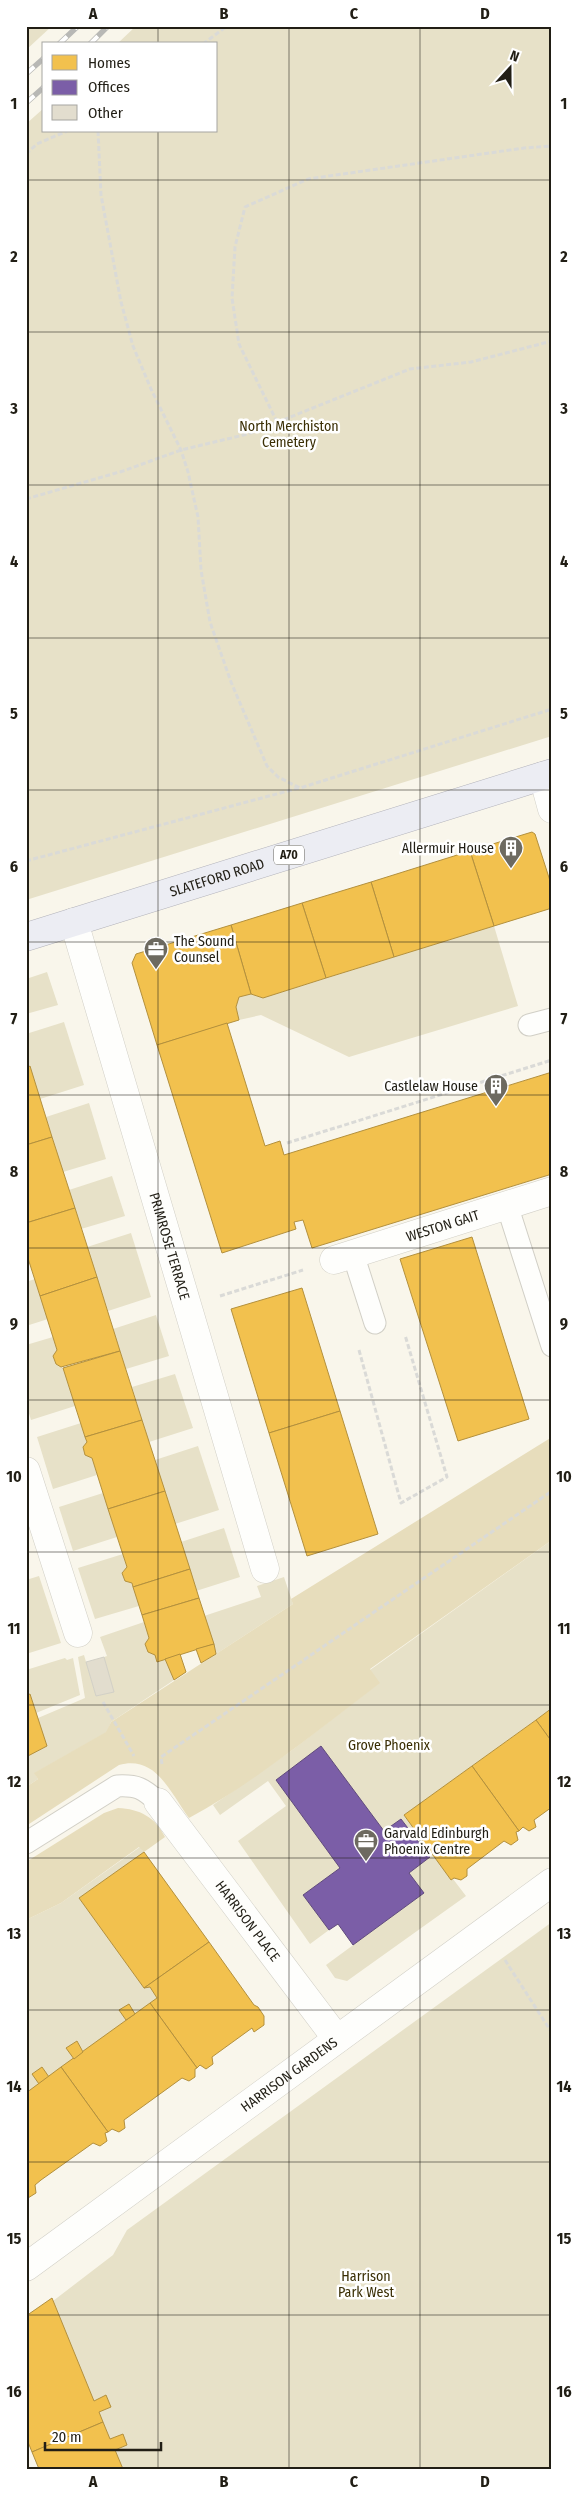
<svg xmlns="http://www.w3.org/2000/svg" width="578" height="2495" font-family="'Fira Sans Condensed',sans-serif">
	<rect width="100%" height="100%" fill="#f9f6eb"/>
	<g fill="#e7e1c8">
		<polygon points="26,26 52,26 26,50"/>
		<polygon points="136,26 552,26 552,736 26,900 26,124 44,108 44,131 216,131 216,44 117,44"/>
		<polygon points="494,926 518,1006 349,1057 261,1015 239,1020 236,1007 239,997 251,994 263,998"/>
		<polygon points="47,972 58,1005 26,1014 26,979"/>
		<polygon points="64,1022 84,1085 40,1099 26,1055 26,1034"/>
		<polygon points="89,1103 106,1159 63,1172 46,1117"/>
		<polygon points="112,1176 125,1216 81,1229 69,1190"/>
		<polygon points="131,1233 151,1297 108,1311 87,1247"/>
		<polygon points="35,1279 48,1319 26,1326 26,1282"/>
		<polygon points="156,1315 169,1356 126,1369 113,1329"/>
		<polygon points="53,1337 57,1350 53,1356 56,1364 63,1368 75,1406 31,1420 26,1404 26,1345"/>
		<polygon points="175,1374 193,1428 149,1442 132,1387"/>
		<polygon points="81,1423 87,1442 83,1448 85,1455 92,1458 97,1475 53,1489 37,1437"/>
		<polygon points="198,1446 219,1510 175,1524 155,1460"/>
		<polygon points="103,1493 117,1537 73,1551 59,1507"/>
		<polygon points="224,1528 240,1577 196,1591 181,1542"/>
		<polygon points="552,1540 552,1708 404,1815 451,1880 453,1879 466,1896 347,1981 335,1978 326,1965 424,1893 409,1873 430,1857 401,1819 384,1831 321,1747 276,1780 340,1868 303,1895 329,1930 310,1944 238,1841 286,1806 268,1781 220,1815 213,1805 291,1751 379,1683 370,1670"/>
		<polygon points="123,1554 127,1567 122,1572 125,1581 132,1583 139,1606 95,1619 78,1568"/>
		<polygon points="39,1576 61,1643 26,1654 26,1580"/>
		<polygon points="284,1577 293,1604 216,1654 204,1616 261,1597 257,1586"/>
		<polygon points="144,1622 149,1638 145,1644 148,1652 155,1655 157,1662 165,1659 174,1680 111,1722 107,1732 35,1773 38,1779 26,1787 26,1757 47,1746 38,1718 85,1698 78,1657 84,1655 96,1696 113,1692 104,1657 107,1656 100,1637"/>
		<polygon points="65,1658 67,1660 73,1658 80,1695 36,1713 26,1683 26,1670"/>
		<polygon points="140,1847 144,1852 79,1898 144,1988 150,1987 157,1998 135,2014 120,2011 126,2020 83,2052 77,2041 67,2048 74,2059 49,2077 42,2067 33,2073 39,2084 26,2093 26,1920 61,1903"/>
		<polygon points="552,1922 552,2469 123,2469 115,2450 127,2445 123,2434 110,2439 99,2412 111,2406 106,2395 94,2401 53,2301 113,2255 127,2230"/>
	</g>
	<g fill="#e7ddbc">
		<path d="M 552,1437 L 552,1540 L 370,1669 L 380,1683 C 318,1730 257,1781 189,1818 C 170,1792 156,1755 119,1765 L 26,1826 L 26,1787 L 38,1779 L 34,1773 L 106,1732 L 111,1722 L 293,1604 L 291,1599 Z"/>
		<path d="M 118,1808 C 140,1809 155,1817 165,1837 L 144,1852 L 139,1847 L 61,1903 L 26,1920 L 26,1862 L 104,1813 Z"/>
	</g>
	<g fill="#f2c14e" stroke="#b3903d">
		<polygon points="532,832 535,834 552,887 552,908 494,926 470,851"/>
		<polygon points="470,851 494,926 394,957 371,882"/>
		<polygon points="371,882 394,957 326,978 302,903"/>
		<polygon points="302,903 326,978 263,998 251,994 231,925"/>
		<polygon points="231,925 251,994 239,997 236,1007 239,1020 157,1045 132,963 136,954"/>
		<polygon points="227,1023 265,1146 280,1141 284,1155 552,1072 552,1174 312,1248 303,1220 294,1222 296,1229 222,1253 157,1045"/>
		<polygon points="30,1066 52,1137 26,1145 26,1068"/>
		<polygon points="52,1137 75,1208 26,1223 26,1145"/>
		<polygon points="75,1208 97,1277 40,1296 26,1252 26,1223"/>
		<polygon points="472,1237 529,1419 458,1441 400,1259"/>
		<polygon points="97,1277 120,1351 61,1367 56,1364 53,1356 57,1350 40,1296"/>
		<polygon points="302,1288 340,1411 269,1433 231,1309"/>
		<polygon points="120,1351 142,1420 85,1437 63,1368"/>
		<polygon points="340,1411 378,1534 307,1556 269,1433"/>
		<polygon points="142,1420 165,1491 108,1509 92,1458 85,1455 83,1447 87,1442 85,1437"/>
		<polygon points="165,1491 190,1569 133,1587 132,1583 125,1581 122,1573 127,1567 108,1509"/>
		<polygon points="190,1569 199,1598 142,1615 133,1587"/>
		<polygon points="199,1598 214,1644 157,1662 155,1655 148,1652 145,1644 149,1638 142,1615"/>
		<polygon points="214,1644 216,1654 201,1663 196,1649"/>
		<polygon points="180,1654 186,1672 174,1680 165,1659"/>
		<polygon points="30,1694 47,1746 26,1757 26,1695"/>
		<polygon points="552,1708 552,1742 536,1720"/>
		<polygon points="536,1720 552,1742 552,1807 534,1820 536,1827 529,1831 523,1827 519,1831 472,1766"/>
		<polygon points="472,1766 519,1831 516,1832 518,1840 511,1845 504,1841 467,1869 467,1876 461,1880 454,1878 451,1880 404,1815"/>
		<polygon points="144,1852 209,1942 144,1988 79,1898"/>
		<polygon points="209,1942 254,2005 258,2007 264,2016 264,2025 254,2032 252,2028 212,2057 213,2064 206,2069 200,2065 197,2068 150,2003 157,1998 150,1987 144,1988"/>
		<polygon points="150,2003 197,2068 195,2069 195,2077 189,2081 182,2078 124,2120 125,2128 119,2132 112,2129 108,2132 61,2067"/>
		<polygon points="129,2004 135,2014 126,2020 119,2010"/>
		<polygon points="77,2041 83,2052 74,2059 66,2048"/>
		<polygon points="42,2067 49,2077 39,2084 32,2074"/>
		<polygon points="61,2067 108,2132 105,2133 107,2141 100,2146 93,2143 41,2180 35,2185 36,2193 28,2198 26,2197 26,2093"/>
		<polygon points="52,2298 94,2401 106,2395 111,2407 99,2412 103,2422 32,2452 26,2437 26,2316"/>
		<polygon points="103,2422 110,2439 123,2434 127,2445 115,2450 123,2469 39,2469 32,2452"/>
	</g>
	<polygon fill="#7b5ea7" stroke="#604b7b" points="321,1746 384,1831 401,1819 430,1857 409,1873 424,1893 353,1945 338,1924 329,1930 303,1895 340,1868 276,1780"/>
	<polygon fill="#e2ddce" stroke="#d2d0c6" points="104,1657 114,1692 96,1696 86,1662"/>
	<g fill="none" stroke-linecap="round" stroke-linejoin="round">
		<defs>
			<g id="service">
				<polyline points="529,1025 552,1019"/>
				<polyline points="507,1205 552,1346"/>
				<polyline points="353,1254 375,1323"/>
				<path d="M 26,1843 L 117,1786 C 137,1785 143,1788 158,1802"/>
			</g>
			<g id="minor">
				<polyline points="543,776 552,809"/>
				<path id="s1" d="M 74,922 L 265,1569"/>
				<path id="s2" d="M 334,1260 L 552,1191"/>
				<polyline points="26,1471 78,1633"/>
				<path id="s3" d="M 158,1802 L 337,2039"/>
				<path id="s4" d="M 26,2267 L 552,1882"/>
			</g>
			<g id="primary">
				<path id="s5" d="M 26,937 L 552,773"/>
			</g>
		</defs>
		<use href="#service" stroke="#d1cfc6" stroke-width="23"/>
		<use href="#minor" stroke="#d1cfc6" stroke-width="29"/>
		<use href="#primary" stroke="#b2b2ba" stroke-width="29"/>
		<g stroke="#dadad7" stroke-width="3" stroke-dasharray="5 2.5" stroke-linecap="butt">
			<polyline points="203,44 227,26"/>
			<polyline points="98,131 101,195 121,302 133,346 151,389 181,450 188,472 198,517 201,570 210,622 231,682 267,766 278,777 300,788 552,709"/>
			<polyline points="26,154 37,144 67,131"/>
			<polyline points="277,422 239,344 232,298 235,247 245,207 308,179 524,148 552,146"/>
			<polyline points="26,499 123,471 181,450 248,434 410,369 471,362 552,341"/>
			<polyline points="26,861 299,788"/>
			<polyline points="287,1143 552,1060"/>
			<polyline points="220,1296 303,1270"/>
			<polyline points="359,1350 401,1503 447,1477 405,1335"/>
			<polyline points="103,1702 134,1756"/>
			<polyline points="162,1764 161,1757 552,1491"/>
			<polyline points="505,1960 552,2033"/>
			<polyline points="549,2469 552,2467"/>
		</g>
		<use href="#service" stroke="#fefefc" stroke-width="21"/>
		<use href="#minor" stroke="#fefefc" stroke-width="28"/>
		<use href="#primary" stroke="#ecedf3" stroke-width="28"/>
		<defs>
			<g id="rail">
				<polyline points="59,44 78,26"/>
				<polyline points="90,44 108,26"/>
				<polyline points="26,74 44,58"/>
				<polyline points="26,103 44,87"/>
			</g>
		</defs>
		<use href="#rail" stroke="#b8b8b5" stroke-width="5.5"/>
		<use href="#rail" stroke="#fff" stroke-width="4" stroke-dasharray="11" stroke-linecap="butt"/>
	</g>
	<path fill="none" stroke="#211e15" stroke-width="1" stroke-opacity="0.55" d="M 158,26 L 158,44M 289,26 L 289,2469M 420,26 L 420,2469M 158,131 L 158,2469M 26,180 L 552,180M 26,332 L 552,332M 26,485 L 552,485M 26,638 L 552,638M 26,790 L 552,790M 26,942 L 552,942M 26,1095 L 552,1095M 26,1248 L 552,1248M 26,1400 L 552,1400M 26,1552 L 552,1552M 26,1705 L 552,1705M 26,1858 L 552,1858M 26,2010 L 552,2010M 26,2162 L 552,2162M 26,2315 L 552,2315"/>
	<defs>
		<symbol id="building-pin" viewBox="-11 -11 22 30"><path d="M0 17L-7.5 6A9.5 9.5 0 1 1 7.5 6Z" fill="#6d6a60" stroke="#fff"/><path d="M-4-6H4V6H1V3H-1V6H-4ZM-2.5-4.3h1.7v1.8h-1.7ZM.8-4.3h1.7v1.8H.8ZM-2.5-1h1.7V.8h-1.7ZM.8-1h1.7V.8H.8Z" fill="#fff"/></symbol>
		<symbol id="office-pin" viewBox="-11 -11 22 30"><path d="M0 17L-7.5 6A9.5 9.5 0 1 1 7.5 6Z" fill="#6d6a60" stroke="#fff"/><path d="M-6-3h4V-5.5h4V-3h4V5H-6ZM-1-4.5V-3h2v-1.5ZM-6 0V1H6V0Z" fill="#fff"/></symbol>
	</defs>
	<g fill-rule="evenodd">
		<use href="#building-pin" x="497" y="834" width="28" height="38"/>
		<use href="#office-pin" x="142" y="935" width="28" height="38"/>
		<use href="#building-pin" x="482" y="1072" width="28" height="38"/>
		<use href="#office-pin" x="352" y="1827" width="28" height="38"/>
	</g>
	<g text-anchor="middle" stroke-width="5" stroke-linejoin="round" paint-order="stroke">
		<rect fill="#fff" stroke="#64625b" stroke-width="1" x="274" y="845.5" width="30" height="19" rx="4"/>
		<g font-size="12" font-weight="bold" fill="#211e15">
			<text x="289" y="859">A70</text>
		</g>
		<g font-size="14" fill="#3a2e04" stroke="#fff">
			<text x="289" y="431">North Merchiston<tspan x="289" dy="16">Cemetery</tspan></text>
			<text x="389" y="1750">Grove Phoenix</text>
			<text x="366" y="2281">Harrison<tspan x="366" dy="16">Park West</tspan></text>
		</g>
		<g font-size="14" fill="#211e15" stroke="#fff" text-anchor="end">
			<text x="494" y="853">Allermuir House</text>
			<text x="174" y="946" text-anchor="start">The Sound<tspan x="174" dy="16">Counsel</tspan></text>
			<text x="478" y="1091">Castlelaw House</text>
			<text x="384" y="1838" text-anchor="start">Garvald Edinburgh<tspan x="384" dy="16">Phoenix Centre</tspan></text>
		</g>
		<g font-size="14" fill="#211e15" stroke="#fff">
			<text dy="5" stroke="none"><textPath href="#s5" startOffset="200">SLATEFORD ROAD</textPath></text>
			<text dy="5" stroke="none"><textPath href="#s2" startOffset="114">WESTON GAIT</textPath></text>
			<text dy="5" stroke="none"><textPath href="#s1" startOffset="338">PRIMROSE TERRACE</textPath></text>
			<text dy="5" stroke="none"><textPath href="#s3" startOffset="149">HARRISON PLACE</textPath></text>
			<text dy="5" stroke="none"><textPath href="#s4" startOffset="326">HARRISON GARDENS</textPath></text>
		</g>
	</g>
	<rect width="578" height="2495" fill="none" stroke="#ffffff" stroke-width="55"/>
	<rect x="42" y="42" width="175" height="90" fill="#ffffff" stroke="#a6a5a1"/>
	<rect x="52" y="55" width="25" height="15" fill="#f2c14e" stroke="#a6a5a1"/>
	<text x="88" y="68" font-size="15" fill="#211e15">Homes</text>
	<rect x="52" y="80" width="25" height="15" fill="#7b5ea7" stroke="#a6a5a1"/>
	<text x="88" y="92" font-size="15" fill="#211e15">Offices</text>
	<rect x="52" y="105" width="25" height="15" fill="#e2ddce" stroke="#a6a5a1"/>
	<text x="88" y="118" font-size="15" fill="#211e15">Other</text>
	<g transform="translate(510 68) rotate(21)" stroke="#ffffff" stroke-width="4" paint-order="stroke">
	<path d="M0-4L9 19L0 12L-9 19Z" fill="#211e15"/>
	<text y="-8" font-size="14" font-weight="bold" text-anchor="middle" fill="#211e15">N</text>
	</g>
	<path d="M45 2442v8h116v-8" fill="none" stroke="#211e15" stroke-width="2.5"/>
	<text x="52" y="2442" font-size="15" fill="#211e15" stroke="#ffffff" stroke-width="4" paint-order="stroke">20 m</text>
	<rect x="28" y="28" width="522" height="2440" fill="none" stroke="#211e15" stroke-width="2"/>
	<g font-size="16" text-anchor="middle" font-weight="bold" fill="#211e15">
		<text x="93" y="19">A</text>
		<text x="224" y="19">B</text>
		<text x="354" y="19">C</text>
		<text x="485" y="19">D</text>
		<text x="14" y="109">1</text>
		<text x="564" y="109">1</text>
		<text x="14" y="262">2</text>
		<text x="564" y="262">2</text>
		<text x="14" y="414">3</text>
		<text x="564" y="414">3</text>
		<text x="14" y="567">4</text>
		<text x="564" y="567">4</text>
		<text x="14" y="719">5</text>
		<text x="564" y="719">5</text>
		<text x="14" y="872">6</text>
		<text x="564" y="872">6</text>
		<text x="14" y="1024">7</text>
		<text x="564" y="1024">7</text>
		<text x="14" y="1177">8</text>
		<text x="564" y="1177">8</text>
		<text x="14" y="1329">9</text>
		<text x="564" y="1329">9</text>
		<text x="14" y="1482">10</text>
		<text x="564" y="1482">10</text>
		<text x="14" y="1634">11</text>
		<text x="564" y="1634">11</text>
		<text x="14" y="1787">12</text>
		<text x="564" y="1787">12</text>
		<text x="14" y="1939">13</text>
		<text x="564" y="1939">13</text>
		<text x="14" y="2092">14</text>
		<text x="564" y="2092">14</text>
		<text x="14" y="2244">15</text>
		<text x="564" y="2244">15</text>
		<text x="14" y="2397">16</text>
		<text x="564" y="2397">16</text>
		<text x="93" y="2487">A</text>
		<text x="224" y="2487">B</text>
		<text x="354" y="2487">C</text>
		<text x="485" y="2487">D</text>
	</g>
</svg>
